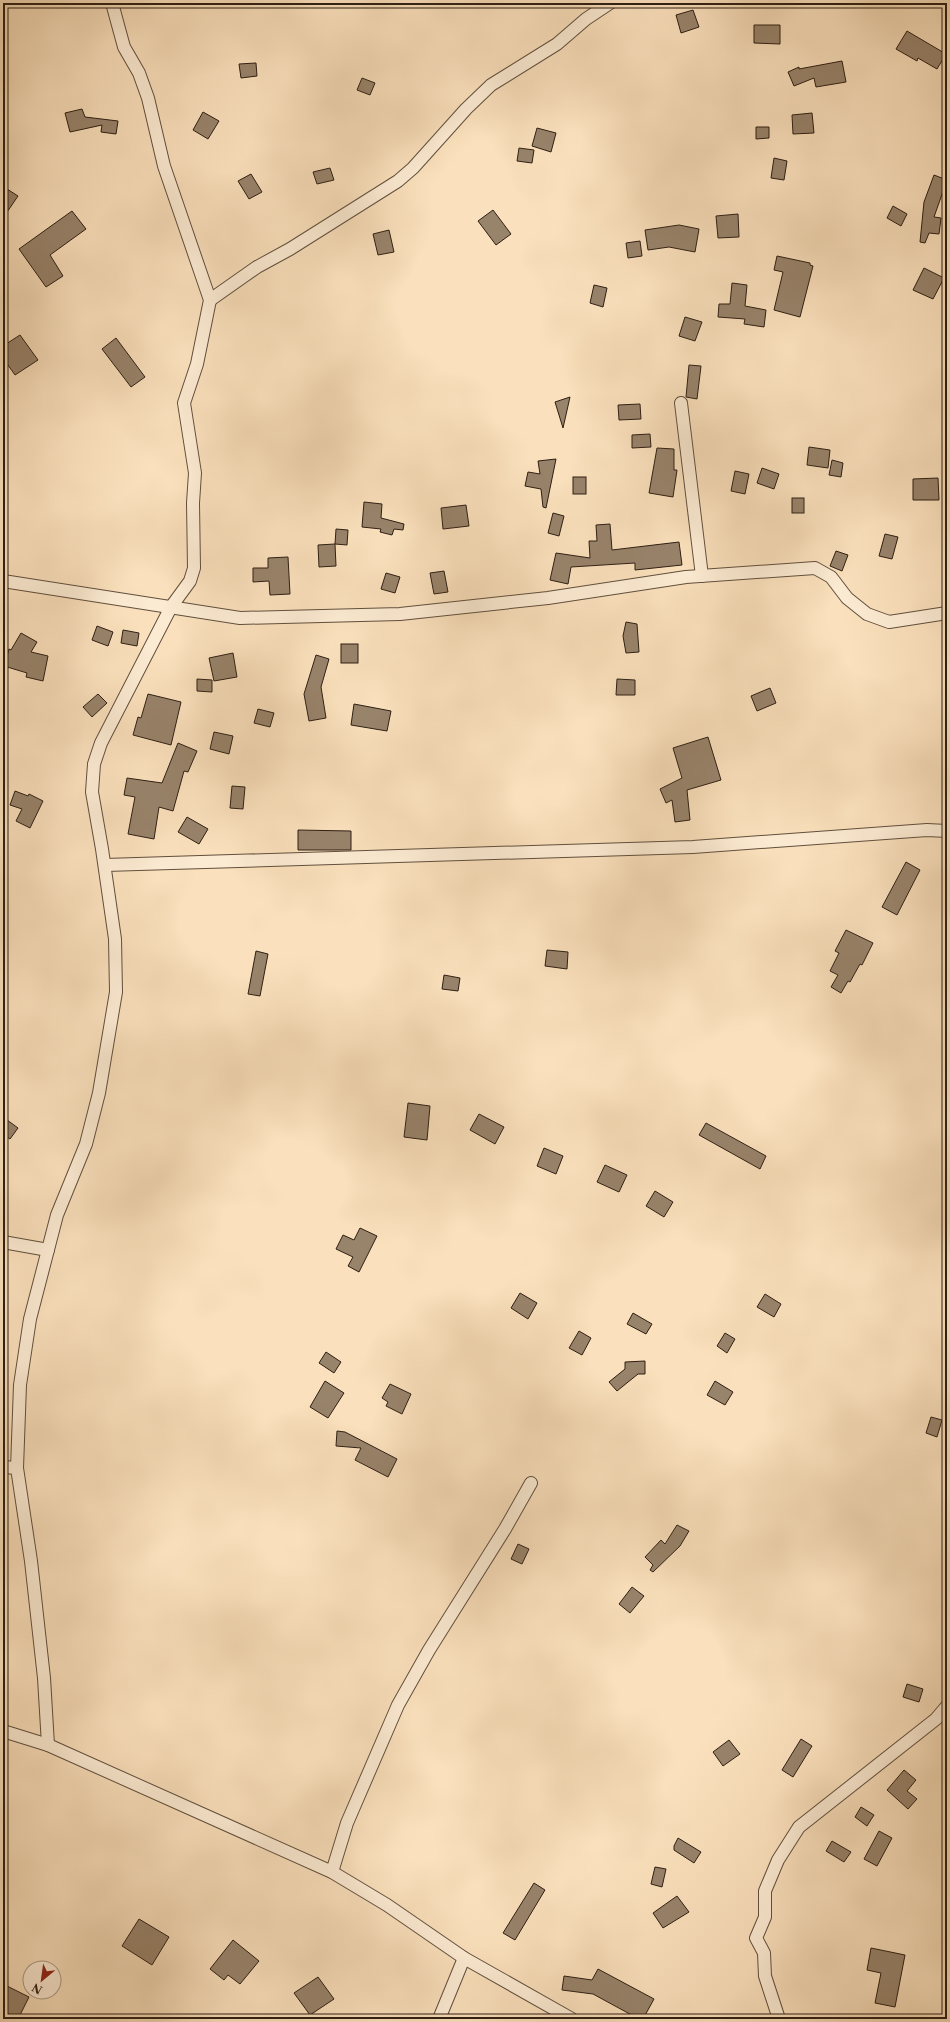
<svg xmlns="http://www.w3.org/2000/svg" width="950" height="2022" font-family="'Libre Caslon Text',serif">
	<rect width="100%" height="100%" fill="#fae0bc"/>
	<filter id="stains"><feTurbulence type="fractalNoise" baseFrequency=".005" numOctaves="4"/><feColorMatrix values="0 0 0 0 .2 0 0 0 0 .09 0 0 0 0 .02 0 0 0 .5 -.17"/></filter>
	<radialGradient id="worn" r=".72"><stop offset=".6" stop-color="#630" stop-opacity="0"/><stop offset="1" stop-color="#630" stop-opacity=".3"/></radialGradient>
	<g fill="#98836b" stroke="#2e1f13">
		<polygon points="693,10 699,27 681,33 676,15"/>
		<polygon points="754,25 780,25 780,44 754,43"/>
		<polygon points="907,31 946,54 937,69 918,58 917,61 896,49"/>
		<polygon points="842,61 846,82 816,87 814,78 794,86 788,72 799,67 799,69"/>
		<polygon points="256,63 257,76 241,78 239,64"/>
		<polygon points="362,78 375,83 370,95 357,90"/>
		<polygon points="82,109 85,117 118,121 116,134 101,132 102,125 70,132 65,113"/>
		<polygon points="203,112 219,121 208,139 193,130"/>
		<polygon points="812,113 814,133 793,134 792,115"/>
		<polygon points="756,127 769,127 769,138 756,139"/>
		<polygon points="537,128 556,133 551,152 532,146"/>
		<polygon points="519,148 534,150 532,163 517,161"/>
		<polygon points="774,158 787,161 784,180 771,178"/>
		<polygon points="330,168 334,180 317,184 313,172"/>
		<polygon points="251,174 262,192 249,199 238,181"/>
		<polygon points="934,175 947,180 934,217 941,218 939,234 929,233 925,243 920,242 924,202"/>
		<polygon points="7,189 18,196 3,218 3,196"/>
		<polygon points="893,206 907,214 901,226 887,218"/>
		<polygon points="493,210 511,234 496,245 478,221"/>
		<polygon points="72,211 86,229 50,255 63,276 46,287 19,249"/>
		<polygon points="738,214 739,237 718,238 716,216"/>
		<polygon points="679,225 699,229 695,252 669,247 648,250 645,230"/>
		<polygon points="389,230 394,252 378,255 373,234"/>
		<polygon points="640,241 642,256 628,258 626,243"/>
		<polygon points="777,256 810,263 810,265 813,266 800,317 774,310 783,272 774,270"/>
		<polygon points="924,268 944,278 933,299 913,290"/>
		<polygon points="732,283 747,285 745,306 766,310 764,327 744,324 745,319 718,317 719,304 730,304"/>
		<polygon points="594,285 607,288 603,307 590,303"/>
		<polygon points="685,317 702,322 695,341 679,336"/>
		<polygon points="20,335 38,360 15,375 3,358 3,346"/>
		<polygon points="116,338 145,377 131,387 102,349"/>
		<polygon points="689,365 701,366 697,399 686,397"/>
		<polygon points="570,397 563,428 555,402"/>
		<polygon points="640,404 641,419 619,420 618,405"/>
		<polygon points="650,434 651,447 632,448 632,435"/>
		<polygon points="809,447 830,450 828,468 807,465"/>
		<polygon points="657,448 674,449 674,470 677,470 673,497 649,493"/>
		<polygon points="556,459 546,508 543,507 541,489 525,486 528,472 540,474 538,461"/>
		<polygon points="832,460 843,463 841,477 829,475"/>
		<polygon points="762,468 779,474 774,489 757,483"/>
		<polygon points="735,471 749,474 745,494 731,491"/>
		<rect x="573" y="477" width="13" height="17"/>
		<polygon points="938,478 939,500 913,500 913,479"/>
		<rect x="792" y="498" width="12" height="15"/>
		<polygon points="364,502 382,504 381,518 404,524 403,530 394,529 392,535 380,532 381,529 362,527"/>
		<polygon points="466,505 469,526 443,529 441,508"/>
		<polygon points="553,513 564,516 559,536 548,533"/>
		<polygon points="610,524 612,550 679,542 682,565 635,570 635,563 571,567 568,584 550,580 556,553 590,558 589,541 597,541 596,525"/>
		<polygon points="336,529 348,530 347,545 335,544"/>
		<polygon points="885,534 898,537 892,559 879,556"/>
		<polygon points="335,544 336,566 319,567 318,545"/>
		<polygon points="836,551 848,555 842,571 830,566"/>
		<polygon points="288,557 290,594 270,595 269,581 253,582 253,568 268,568 268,558"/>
		<polygon points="444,571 448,592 434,594 430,573"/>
		<polygon points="386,573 400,577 395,593 381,589"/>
		<polygon points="626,622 637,624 639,652 626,653 623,636"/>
		<polygon points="97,626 113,632 108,646 92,640"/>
		<polygon points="123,630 139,633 137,646 121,643"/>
		<polygon points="21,633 37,642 31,652 48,656 43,681 26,677 27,673 4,666 9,649 11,650"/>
		<rect x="341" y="644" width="17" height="19"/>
		<polygon points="233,653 237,677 214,681 209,658"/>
		<polygon points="316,655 329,659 321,687 326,718 309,721 304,694"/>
		<polygon points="197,679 212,680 212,692 197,691"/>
		<polygon points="617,679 635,680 635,695 616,695"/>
		<polygon points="770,688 776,703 757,711 751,696"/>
		<polygon points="98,694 107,703 92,717 83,707"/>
		<polygon points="148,694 181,702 171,745 133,735 138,717 141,718"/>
		<polygon points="354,704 391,711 387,731 351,725"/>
		<polygon points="258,709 274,713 270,727 254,723"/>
		<polygon points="214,732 233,736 229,754 210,749"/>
		<polygon points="708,737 721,780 687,790 690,820 675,822 672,800 666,803 660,789 682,778 673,748"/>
		<polygon points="178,743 197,751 188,772 184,771 173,811 159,807 154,839 128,834 135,797 124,795 127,778 162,783"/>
		<polygon points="232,786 245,787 243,809 230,808"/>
		<polygon points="15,791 28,796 29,794 43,801 30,828 16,821 22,809 10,805"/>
		<polygon points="187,817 208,829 199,844 178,832"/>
		<polygon points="298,830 351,831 351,850 298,850"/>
		<polygon points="906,862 920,870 897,915 882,907"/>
		<polygon points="846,930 873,943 862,965 860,964 850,982 848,981 841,993 831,987 838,975 830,971 839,953 835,951"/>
		<polygon points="547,950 568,952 567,969 545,966"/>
		<polygon points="256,951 268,954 260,996 248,994"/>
		<polygon points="444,975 460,978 458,991 442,989"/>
		<polygon points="408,1103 430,1106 427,1140 404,1137"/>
		<polygon points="479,1114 504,1127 495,1144 470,1130"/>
		<polygon points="3,1117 18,1128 10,1139 3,1134"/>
		<polygon points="706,1123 766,1156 760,1169 699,1135"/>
		<polygon points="544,1148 563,1156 556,1174 537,1166"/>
		<polygon points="605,1165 627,1175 619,1192 597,1182"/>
		<polygon points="655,1191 673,1202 664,1217 646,1206"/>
		<polygon points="360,1228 377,1236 359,1272 348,1266 353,1257 336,1249 343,1235 354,1240"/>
		<polygon points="520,1293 537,1303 528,1319 511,1308"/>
		<polygon points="765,1294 781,1304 774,1317 757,1307"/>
		<polygon points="633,1313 652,1324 646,1334 627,1324"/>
		<polygon points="579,1331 591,1338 582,1355 569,1348"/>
		<polygon points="725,1333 735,1339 727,1353 717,1346"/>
		<polygon points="326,1352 341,1362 334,1373 319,1363"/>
		<polygon points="645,1361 645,1374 638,1374 617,1391 609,1382 625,1369 625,1362"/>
		<polygon points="325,1381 344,1393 328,1418 310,1407"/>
		<polygon points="715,1381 733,1392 725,1405 707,1395"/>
		<polygon points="390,1384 411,1394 402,1414 386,1406 388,1402 382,1398"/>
		<polygon points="931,1417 942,1420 937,1437 926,1433"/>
		<polygon points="337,1431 345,1432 397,1459 388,1477 355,1460 361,1448 336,1446"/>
		<polygon points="677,1525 689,1531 680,1546 653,1572 650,1570 653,1565 645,1557 661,1540 665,1544"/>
		<polygon points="518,1544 529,1549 522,1564 511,1559"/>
		<polygon points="632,1587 644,1596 630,1613 619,1604"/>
		<polygon points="907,1684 923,1689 919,1702 903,1697"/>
		<polygon points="801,1739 812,1746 793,1777 782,1770"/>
		<polygon points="729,1740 740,1754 723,1766 713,1752"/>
		<polygon points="904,1770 916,1780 907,1791 917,1799 908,1809 887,1790"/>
		<polygon points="861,1807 874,1815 867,1826 855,1817"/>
		<polygon points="879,1831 892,1838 877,1866 864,1859"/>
		<polygon points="678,1838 701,1852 694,1863 674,1850 674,1846"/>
		<polygon points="832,1841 851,1852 844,1862 826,1851"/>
		<polygon points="655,1867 666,1869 662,1887 651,1884"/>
		<polygon points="534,1883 545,1890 515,1940 503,1933"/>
		<polygon points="677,1896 689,1912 663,1928 653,1913"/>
		<polygon points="139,1919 169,1937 152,1965 122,1946"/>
		<polygon points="233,1940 259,1961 240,1984 228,1975 224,1980 210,1969"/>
		<polygon points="871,1948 905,1955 895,2007 875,2003 881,1973 867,1970"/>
		<polygon points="598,1969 654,1999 643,2019 639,2019 593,1994 562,1990 564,1976 592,1980"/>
		<polygon points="318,1977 334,1999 310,2015 294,1993"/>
		<polygon points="3,1984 29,1997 18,2019 3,2011"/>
	</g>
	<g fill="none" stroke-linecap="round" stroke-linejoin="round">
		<defs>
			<g id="minor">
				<polyline points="210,300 257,267 290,249 398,181 413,168 466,109 491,85 557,44 586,19 610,3"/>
				<polyline points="681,403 702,576"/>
				<polyline points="3,581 240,618 400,614 548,598 686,577 815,568 831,577 847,598 867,614 889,622 947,613"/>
				<polyline points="105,865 693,847 927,830 947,831"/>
				<polyline points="3,1242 48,1250"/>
				<polyline points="3,1467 17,1468"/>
				<polyline points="3,1731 48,1745 332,1872 387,1905 464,1958 572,2019"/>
				<polyline points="48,1745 44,1678 31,1561 17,1468 20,1385 30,1319 57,1215 86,1144 99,1093 116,992 115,939 102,849 92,792 94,764 101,743 171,607 190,581 194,568 193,503 195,473 184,403 197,364 210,300 164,166 148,98 139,73 124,47 112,3"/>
				<polyline points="332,1872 347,1823 398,1705 429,1650 505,1529 531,1483"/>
				<polyline points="439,2019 464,1958"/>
				<polyline points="779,2019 765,1976 764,1953 756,1938 765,1917 765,1891 778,1860 799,1827 936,1719 947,1706"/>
			</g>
		</defs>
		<use href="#minor" stroke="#614f3d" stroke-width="14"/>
		<use href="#minor" stroke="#fcebd3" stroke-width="12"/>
	</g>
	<rect width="950" height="2022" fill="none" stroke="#fae0bc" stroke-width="16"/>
	<rect x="4" y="4" width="942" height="2014" fill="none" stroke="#2e1f13" stroke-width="2"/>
	<rect x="8" y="8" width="934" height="2006" fill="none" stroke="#2e1f13"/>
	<g transform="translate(42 1980) rotate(209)"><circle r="19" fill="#fcebd3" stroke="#aa9986"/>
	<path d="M0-3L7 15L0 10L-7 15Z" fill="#8f2418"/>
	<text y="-6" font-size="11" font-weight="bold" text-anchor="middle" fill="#2e1f13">N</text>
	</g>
	<rect width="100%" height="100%" filter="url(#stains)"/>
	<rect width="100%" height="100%" fill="url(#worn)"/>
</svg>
